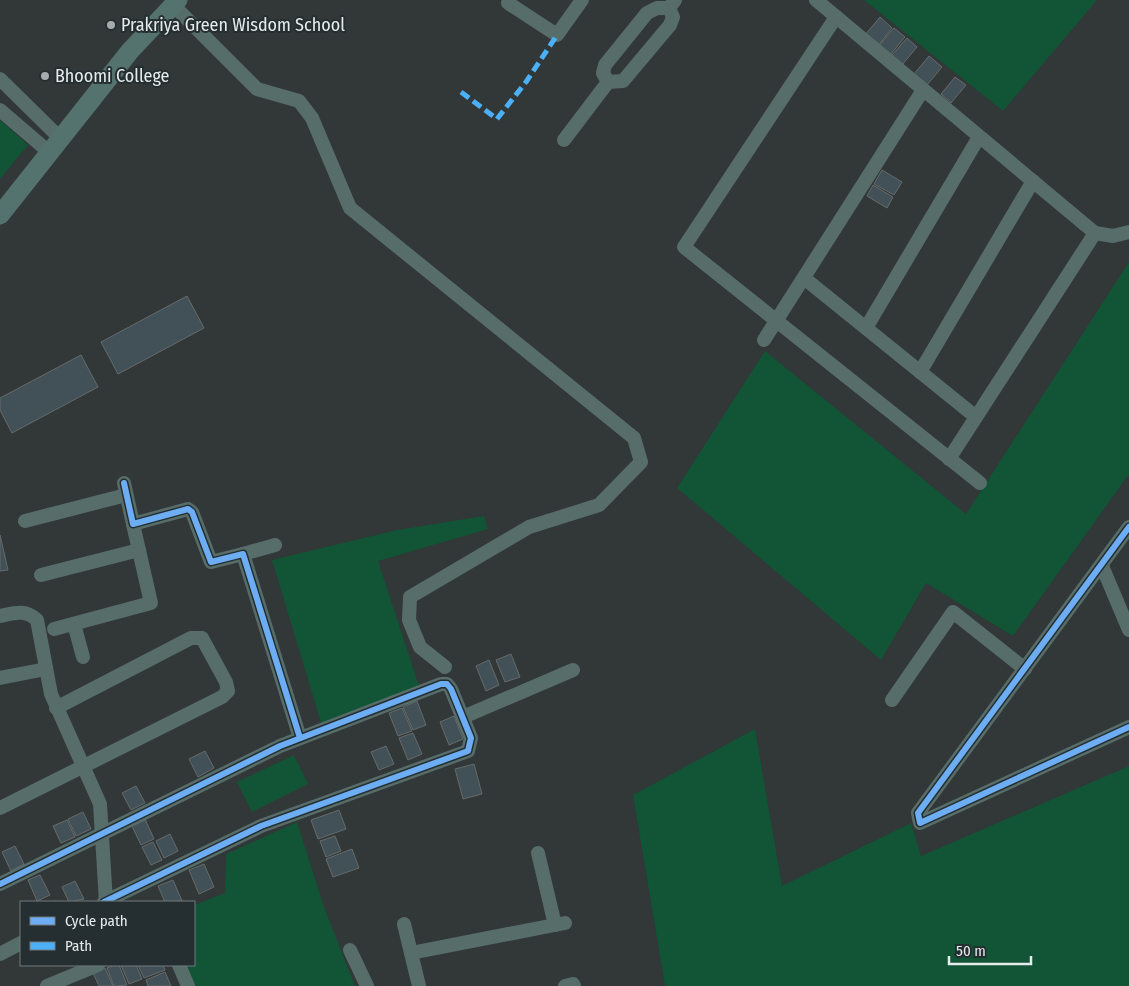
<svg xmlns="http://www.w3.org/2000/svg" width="1129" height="986" font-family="'Fira Sans Condensed',sans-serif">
	<rect width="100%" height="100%" fill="#323738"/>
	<g fill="#115436">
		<polygon points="864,0 1097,0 1003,111"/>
		<polygon points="0,120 28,145 0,179"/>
		<polygon points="1129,262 1129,474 1013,636 926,583 881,660 677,488 765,351 966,514"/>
		<polygon points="484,516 488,529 378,561 419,686 322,726 272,560 397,530"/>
		<polygon points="755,729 782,886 911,823 921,856 1129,766 1129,986 665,986 633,795"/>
		<polygon points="294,755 308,784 252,812 237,782"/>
		<polygon points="297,822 324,907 355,986 193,986 185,965 194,965 194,905 225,893 226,854"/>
	</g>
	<g fill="#415157" stroke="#666a6b">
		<polygon points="880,17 892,28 878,46 865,35"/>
		<polygon points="894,28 905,37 890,55 879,46"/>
		<polygon points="907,38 917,47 902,65 891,56"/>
		<polygon points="929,56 942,67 927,85 914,74"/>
		<polygon points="955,77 966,85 951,103 941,94"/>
		<polygon points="882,170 902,182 894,195 874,184"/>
		<polygon points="873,185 893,197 887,208 867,196"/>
		<polygon points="187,296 204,328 118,374 101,342"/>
		<polygon points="81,355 98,387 12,433 0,410 0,398"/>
		<polygon points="0,535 8,570 0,571"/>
		<polygon points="511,654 520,677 505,682 496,660"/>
		<polygon points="489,660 499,685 486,691 476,666"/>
		<polygon points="417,701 426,725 413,730 403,707"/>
		<polygon points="402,708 412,731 398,736 389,713"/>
		<polygon points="454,716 463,739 449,745 440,722"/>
		<polygon points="413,733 422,754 408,760 399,738"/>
		<polygon points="386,746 394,764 379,770 371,752"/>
		<polygon points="205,751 214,768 198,777 189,759"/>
		<polygon points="474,764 482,794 463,799 455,769"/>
		<polygon points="136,786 145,803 131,810 122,793"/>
		<polygon points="339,810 346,829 318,839 311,820"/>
		<polygon points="83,812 91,829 76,836 68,819"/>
		<polygon points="145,819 154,839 141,845 132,826"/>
		<polygon points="67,820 75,837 61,843 53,826"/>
		<polygon points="170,834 178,851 164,858 156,841"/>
		<polygon points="335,836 341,851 326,857 320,841"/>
		<polygon points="153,842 162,860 151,865 142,847"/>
		<polygon points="15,846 24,864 11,871 2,852"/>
		<polygon points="352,849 359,868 333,877 326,859"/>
		<polygon points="204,864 214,887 199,894 189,870"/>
		<polygon points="40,875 50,895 37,901 28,880"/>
		<polygon points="173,880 182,901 165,902 158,886"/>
		<polygon points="75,881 84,899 69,902 62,887"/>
		<polygon points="115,965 119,965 127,985 114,986 107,968"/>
		<polygon points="121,965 136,965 142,979 129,984"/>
		<polygon points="138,965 163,965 165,970 144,978"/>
		<polygon points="105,968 113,986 99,986 93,973"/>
		<polygon points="165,972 171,986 148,986 146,980"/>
	</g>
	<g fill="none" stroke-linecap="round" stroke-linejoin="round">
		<g stroke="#576d6a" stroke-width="14">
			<polyline points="816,0 1095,233 1113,236 1129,232"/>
			<polyline points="508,3 557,35 582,0"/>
			<polyline points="173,5 257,89 299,101 312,118 350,208 634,438 641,462 599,505 529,527 410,597 409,620 420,647 445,667"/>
			<polyline points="836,17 684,247 980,483"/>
			<polyline points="0,79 61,139"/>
			<polyline points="608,82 623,81 670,25 673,17 669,8"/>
			<polyline points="0,110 49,152"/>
			<polyline points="564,140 608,82 603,73 605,65 647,13 657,8 669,8 675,0"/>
			<polyline points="804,278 976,417"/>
			<polyline points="866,328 979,137"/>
			<polyline points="764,340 923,90"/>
			<polyline points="920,372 1033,181"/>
			<polyline points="949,459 1095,233"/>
			<polyline points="124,483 133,524 188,509 192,512 211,562 243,554 300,738"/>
			<polyline points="25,521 126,495"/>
			<polyline points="1129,527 918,813 920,823 1129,727"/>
			<polyline points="243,554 275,545"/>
			<polyline points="1102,566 1129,630"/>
			<polyline points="41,575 139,550"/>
			<path d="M 0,616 C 15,613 25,609 37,620 L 51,694 L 100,804 L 106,902"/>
			<polyline points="74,624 83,657"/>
			<polyline points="54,629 151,603 133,524"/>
			<polyline points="0,678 46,669"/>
			<polyline points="892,700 953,612 1025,669"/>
			<polyline points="463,717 573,670"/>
			<polyline points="0,808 222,697 228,691 226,682 202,638 191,638 56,708"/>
			<polyline points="538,853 555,925"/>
			<polyline points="0,884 280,746 441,684 447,684 451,689 471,738 468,751 261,826 104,902"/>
			<polyline points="404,924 419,986"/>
			<polyline points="350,950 367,986"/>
			<polyline points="411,953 565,923"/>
			<polyline points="0,954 21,943"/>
			<polyline points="179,965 188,986"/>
			<polyline points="47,986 98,965"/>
			<polyline points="565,986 573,984 574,986"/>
		</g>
		<polyline stroke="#54736f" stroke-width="19" points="0,215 130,51 178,0"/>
		<polyline stroke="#4cb0f7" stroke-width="5" stroke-dasharray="10 5" stroke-linecap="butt" points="461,92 497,119 526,82 557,35"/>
		<defs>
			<g id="cycleway">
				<polyline points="124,483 133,524 188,509 192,512 211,562 243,554 300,738"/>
				<polyline points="1129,527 918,813 920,823 1129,727"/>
				<polyline points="0,884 280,746 441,684 447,684 451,689 471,738 468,751 261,826 104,902"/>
			</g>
		</defs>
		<use href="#cycleway" stroke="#252f31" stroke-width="9"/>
		<use href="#cycleway" stroke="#6dadf4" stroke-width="6"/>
	</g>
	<g fill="#a6acad" stroke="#252f31" stroke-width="2">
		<circle cx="111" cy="25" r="5"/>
		<circle cx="45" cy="76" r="5"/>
	</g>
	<g text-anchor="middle" stroke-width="4" stroke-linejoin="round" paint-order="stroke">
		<g font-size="18" fill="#e5ebec" stroke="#252f31" text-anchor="start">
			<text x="121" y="31">Prakriya Green Wisdom School</text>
			<text x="55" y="82">Bhoomi College</text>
		</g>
	</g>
	<rect x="20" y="901" width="175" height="65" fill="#252f31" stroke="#727a7c"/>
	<rect x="30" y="917" width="25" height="8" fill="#6dadf4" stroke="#727a7c"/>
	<text x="65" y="926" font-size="15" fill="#e5ebec">Cycle path</text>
	<rect x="30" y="942" width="25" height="8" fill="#4cb0f7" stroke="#727a7c"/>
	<text x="65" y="951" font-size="15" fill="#e5ebec">Path</text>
	<path d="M949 956v8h82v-8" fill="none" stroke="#e5ebec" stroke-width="2.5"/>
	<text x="956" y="956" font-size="15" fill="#e5ebec" stroke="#252f31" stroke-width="4" paint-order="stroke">50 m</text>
</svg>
